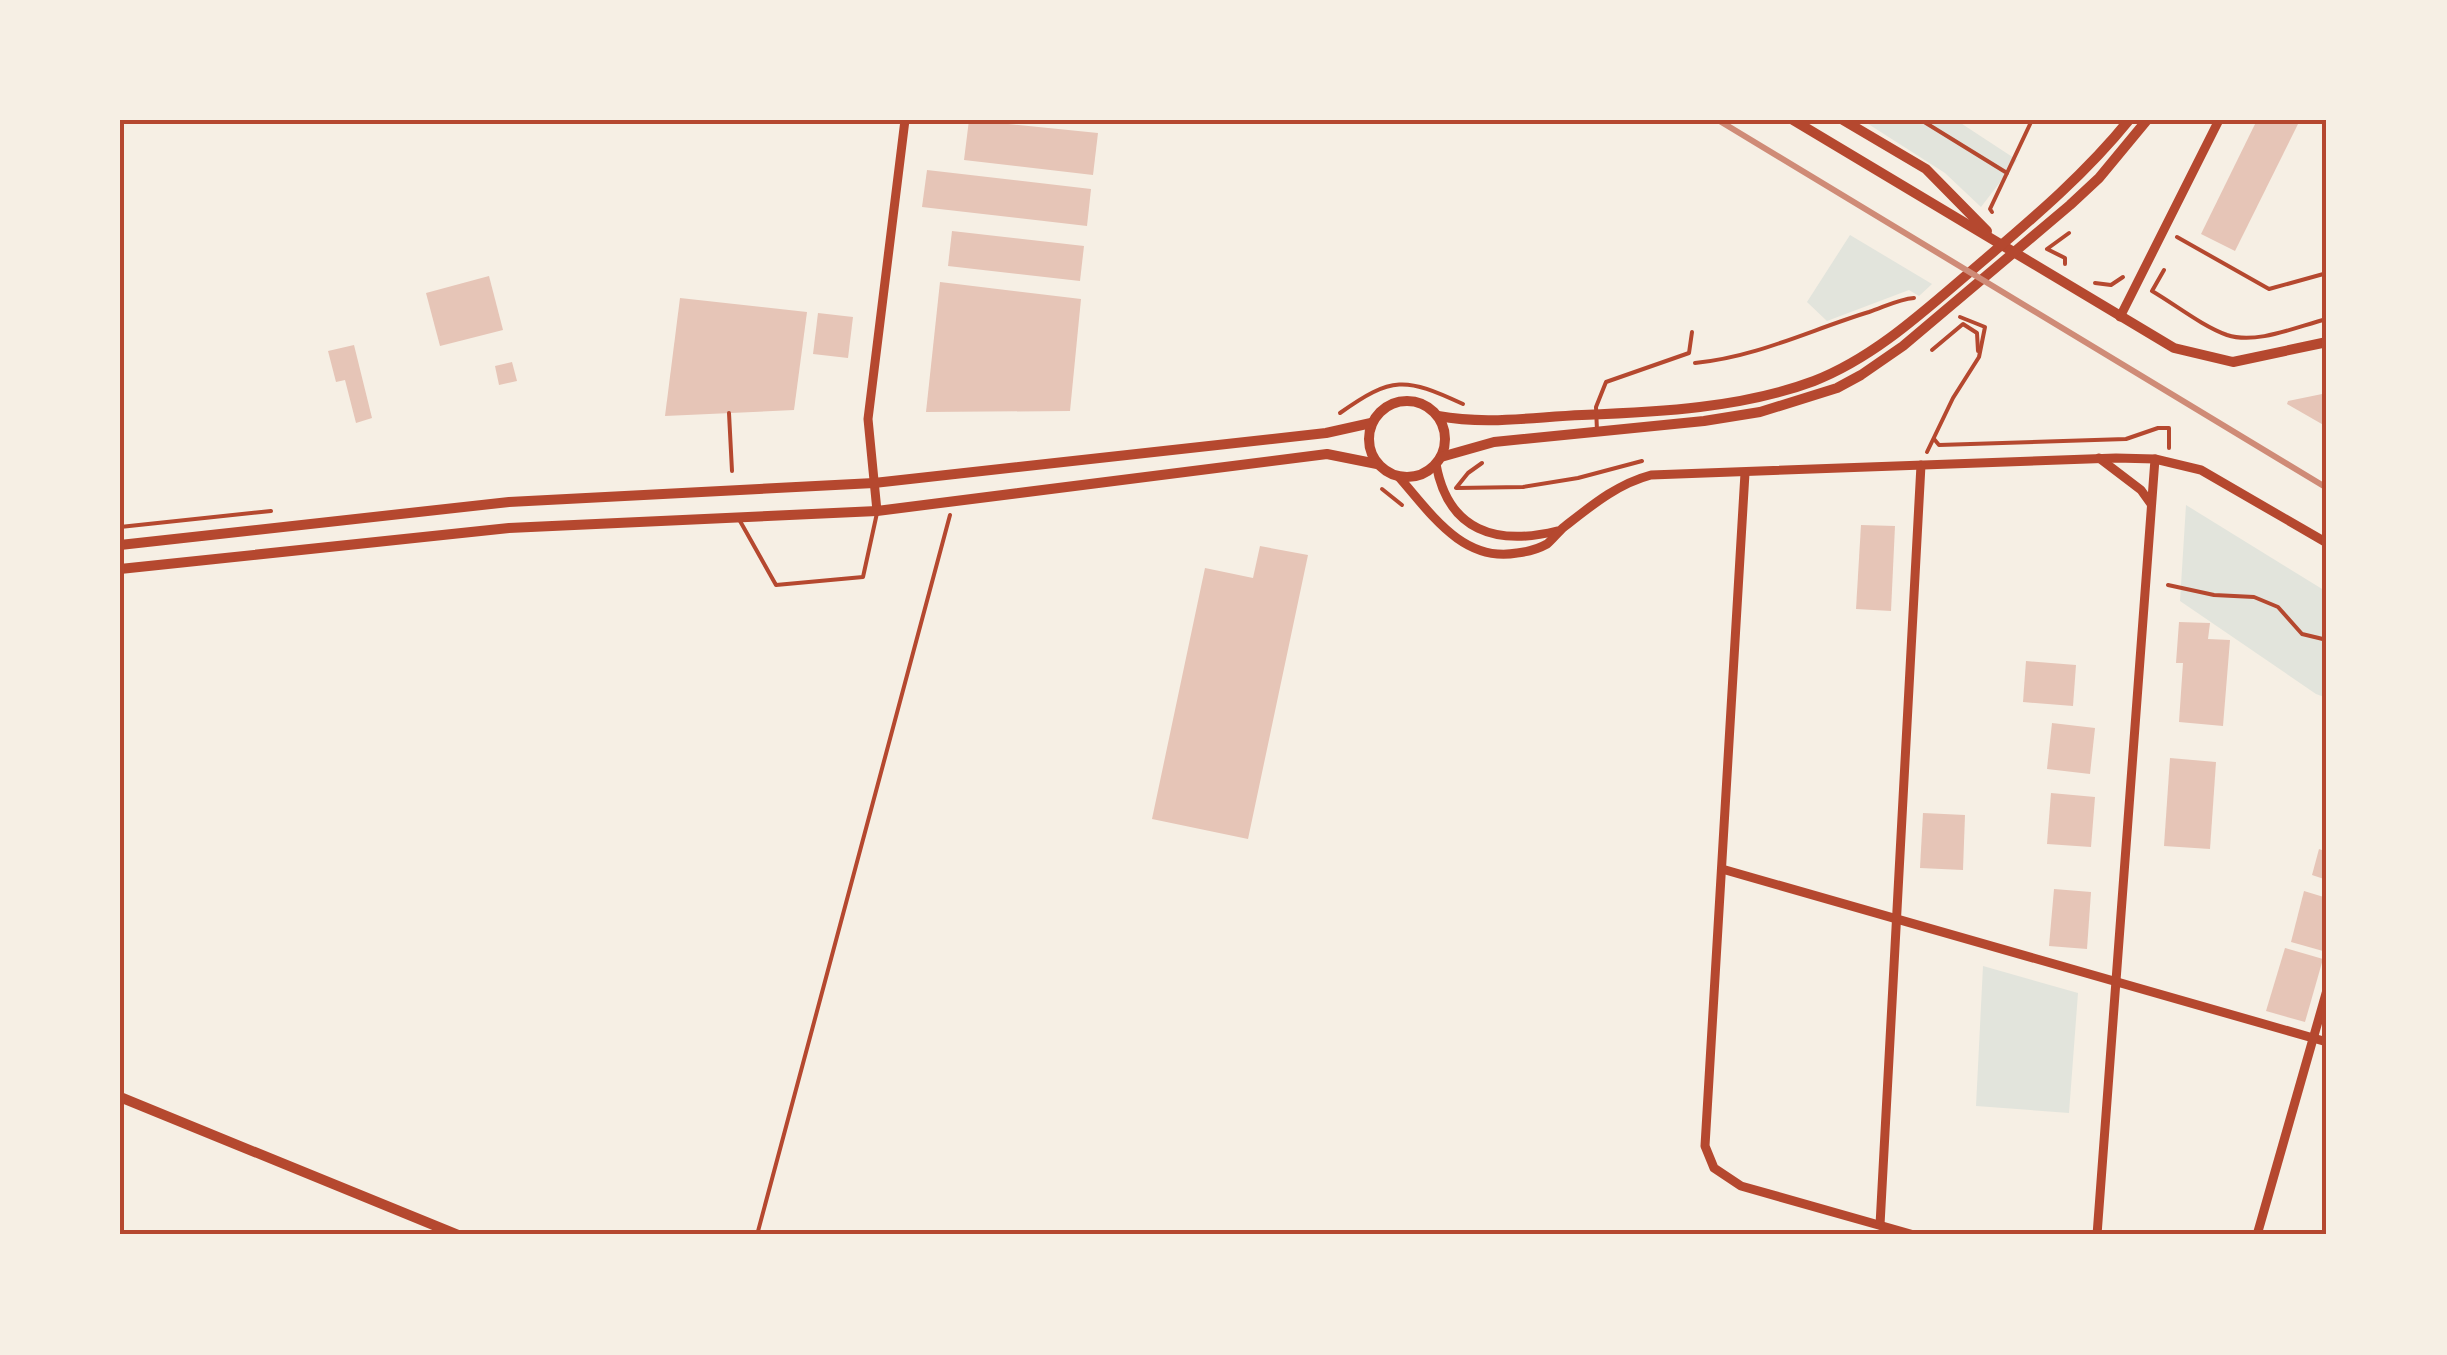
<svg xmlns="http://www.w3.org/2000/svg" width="2447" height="1355" font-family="'Archivo Narrow',sans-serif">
	<rect width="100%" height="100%" fill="#f6efe4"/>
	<g fill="#e2e4dc">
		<polygon points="1862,120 1956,120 2017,160 1981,207 1945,173"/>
		<polygon points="1850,235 1932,284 1919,296 1909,290 1827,321 1807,302"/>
		<polygon points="2186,505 2327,592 2327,698 2316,694 2180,601"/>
		<polygon points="1983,966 2078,993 2069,1113 1976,1106"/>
	</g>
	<g fill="#e6c5b7">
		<polygon points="969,120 1098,133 1093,175 964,160"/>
		<polygon points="2257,120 2300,120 2235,251 2201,234"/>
		<polygon points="927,170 1091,189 1087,226 922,207"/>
		<polygon points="952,231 1084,246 1080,281 948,266"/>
		<polygon points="489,276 503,330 440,346 426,293"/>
		<polygon points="940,282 1081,299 1070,411 926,412"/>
		<polygon points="680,298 807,312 794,410 665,416"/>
		<polygon points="818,313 853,317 848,358 813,354"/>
		<polygon points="354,345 372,418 356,423 345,380 336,382 328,351"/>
		<polygon points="512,362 517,381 499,385 495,366"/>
		<polygon points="2327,393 2327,427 2287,404 2288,401"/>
		<polygon points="1861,525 1895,526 1891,611 1856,609"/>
		<polygon points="1260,546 1308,555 1248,839 1152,819 1205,568 1253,578"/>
		<polygon points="2179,622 2210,623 2208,639 2230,640 2223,726 2179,722 2183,663 2176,663"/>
		<polygon points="2026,661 2076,665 2073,706 2023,702"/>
		<polygon points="2052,723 2095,728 2090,774 2047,769"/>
		<polygon points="2170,758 2216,762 2210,849 2164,846"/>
		<polygon points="2051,793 2095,797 2091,847 2047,844"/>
		<polygon points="1923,813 1965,815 1963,870 1920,868"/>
		<polygon points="2319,849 2327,852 2327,880 2312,875"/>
		<polygon points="2054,889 2091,892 2087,949 2049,946"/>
		<polygon points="2304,891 2327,898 2327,937 2323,951 2291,942"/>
		<polygon points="2285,948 2323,959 2305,1022 2266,1011"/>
	</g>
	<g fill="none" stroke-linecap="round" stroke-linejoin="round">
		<g stroke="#b5482f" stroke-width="4">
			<polyline points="1921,120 2007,173 1990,209 1992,212"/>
			<polyline points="2007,173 2032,120"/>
			<polyline points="2177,237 2269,289 2327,273"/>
			<polyline points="2065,264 2065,258 2047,249 2069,233"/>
			<path d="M 2164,270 L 2152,291 C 2176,305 2202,326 2227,335 C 2257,345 2298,326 2327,319"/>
			<polyline points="2095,283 2111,285 2123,277"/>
			<polyline points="1932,350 1963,324 1977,333 1978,351"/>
			<path d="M 1695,363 C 1757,357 1810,330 1869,312 C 1884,307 1899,299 1914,298"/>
			<polyline points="729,413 732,471"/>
			<path d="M 1340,413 C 1392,376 1405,377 1463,404"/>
			<polyline points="1934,439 1939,445 2126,439 2158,428 2169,428 2169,448"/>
			<polyline points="1927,452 1953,398 1979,357 1985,327 1960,317"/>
			<polyline points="1482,463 1468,473 1456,488 1523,487 1578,478 1642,461"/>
			<polyline points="1382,489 1402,505"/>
			<polyline points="120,527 271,511"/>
			<polyline points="2168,585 2214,595 2254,597 2278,607 2302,634 2327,640"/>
			<polyline points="757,1235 950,515"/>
		</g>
		<g stroke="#b5482f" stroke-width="4">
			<polyline points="1597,431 1596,407 1606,382 1689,353 1692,332"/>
			<polyline points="740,521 776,585 863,577 877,513"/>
		</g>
		<g stroke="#b5482f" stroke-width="9">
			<polyline points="2120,317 2219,120"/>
			<polyline points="2099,458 2141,490 2151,504"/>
			<path d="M 1436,464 C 1448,531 1496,546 1557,531"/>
			<polyline points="1745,473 1705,1146 1714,1168 1741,1186 1914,1235"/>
			<path d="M 1398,476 C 1430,512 1462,563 1517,553 C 1527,552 1538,549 1547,544 C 1553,539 1558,532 1564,527 C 1591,506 1617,484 1651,475 L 2116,458 L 2155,459 L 2201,470 L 2327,543"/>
			<polyline points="877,511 868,419 905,120"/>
			<polyline points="1722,869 2327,1042"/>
			<polyline points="1880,1225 1921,465"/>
			<polyline points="2097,1235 2155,459"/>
			<polyline points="2257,1235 2327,990"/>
		</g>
		<g stroke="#b5482f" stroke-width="10">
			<polyline points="1793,120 2174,348 2233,362 2327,342"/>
			<polyline points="1843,120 1926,169 1987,231"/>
			<circle cx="1407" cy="439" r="38"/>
			<path d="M 1438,416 C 1487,425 1533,417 1582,415 C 1659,412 1742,408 1814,381 C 1873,358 1922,313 1970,272 C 2026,224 2082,178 2129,120"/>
			<polyline points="1441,457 1494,442 1704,421 1760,412 1837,388 1861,375 1903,346 2070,205 2099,178 2147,120"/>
			<polyline points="120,545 509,502 874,483 1326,433 1371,423"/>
			<polyline points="120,569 509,528 877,511 1327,454 1377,464"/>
			<polyline points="120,1097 458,1235"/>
		</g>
		<polyline stroke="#cf8b77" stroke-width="6" points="1718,120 2327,488"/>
	</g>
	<rect width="2447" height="1355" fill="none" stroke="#f6efe4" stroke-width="245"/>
	<rect x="122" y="122" width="2202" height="1110" fill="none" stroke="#b5482f" stroke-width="4"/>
</svg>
